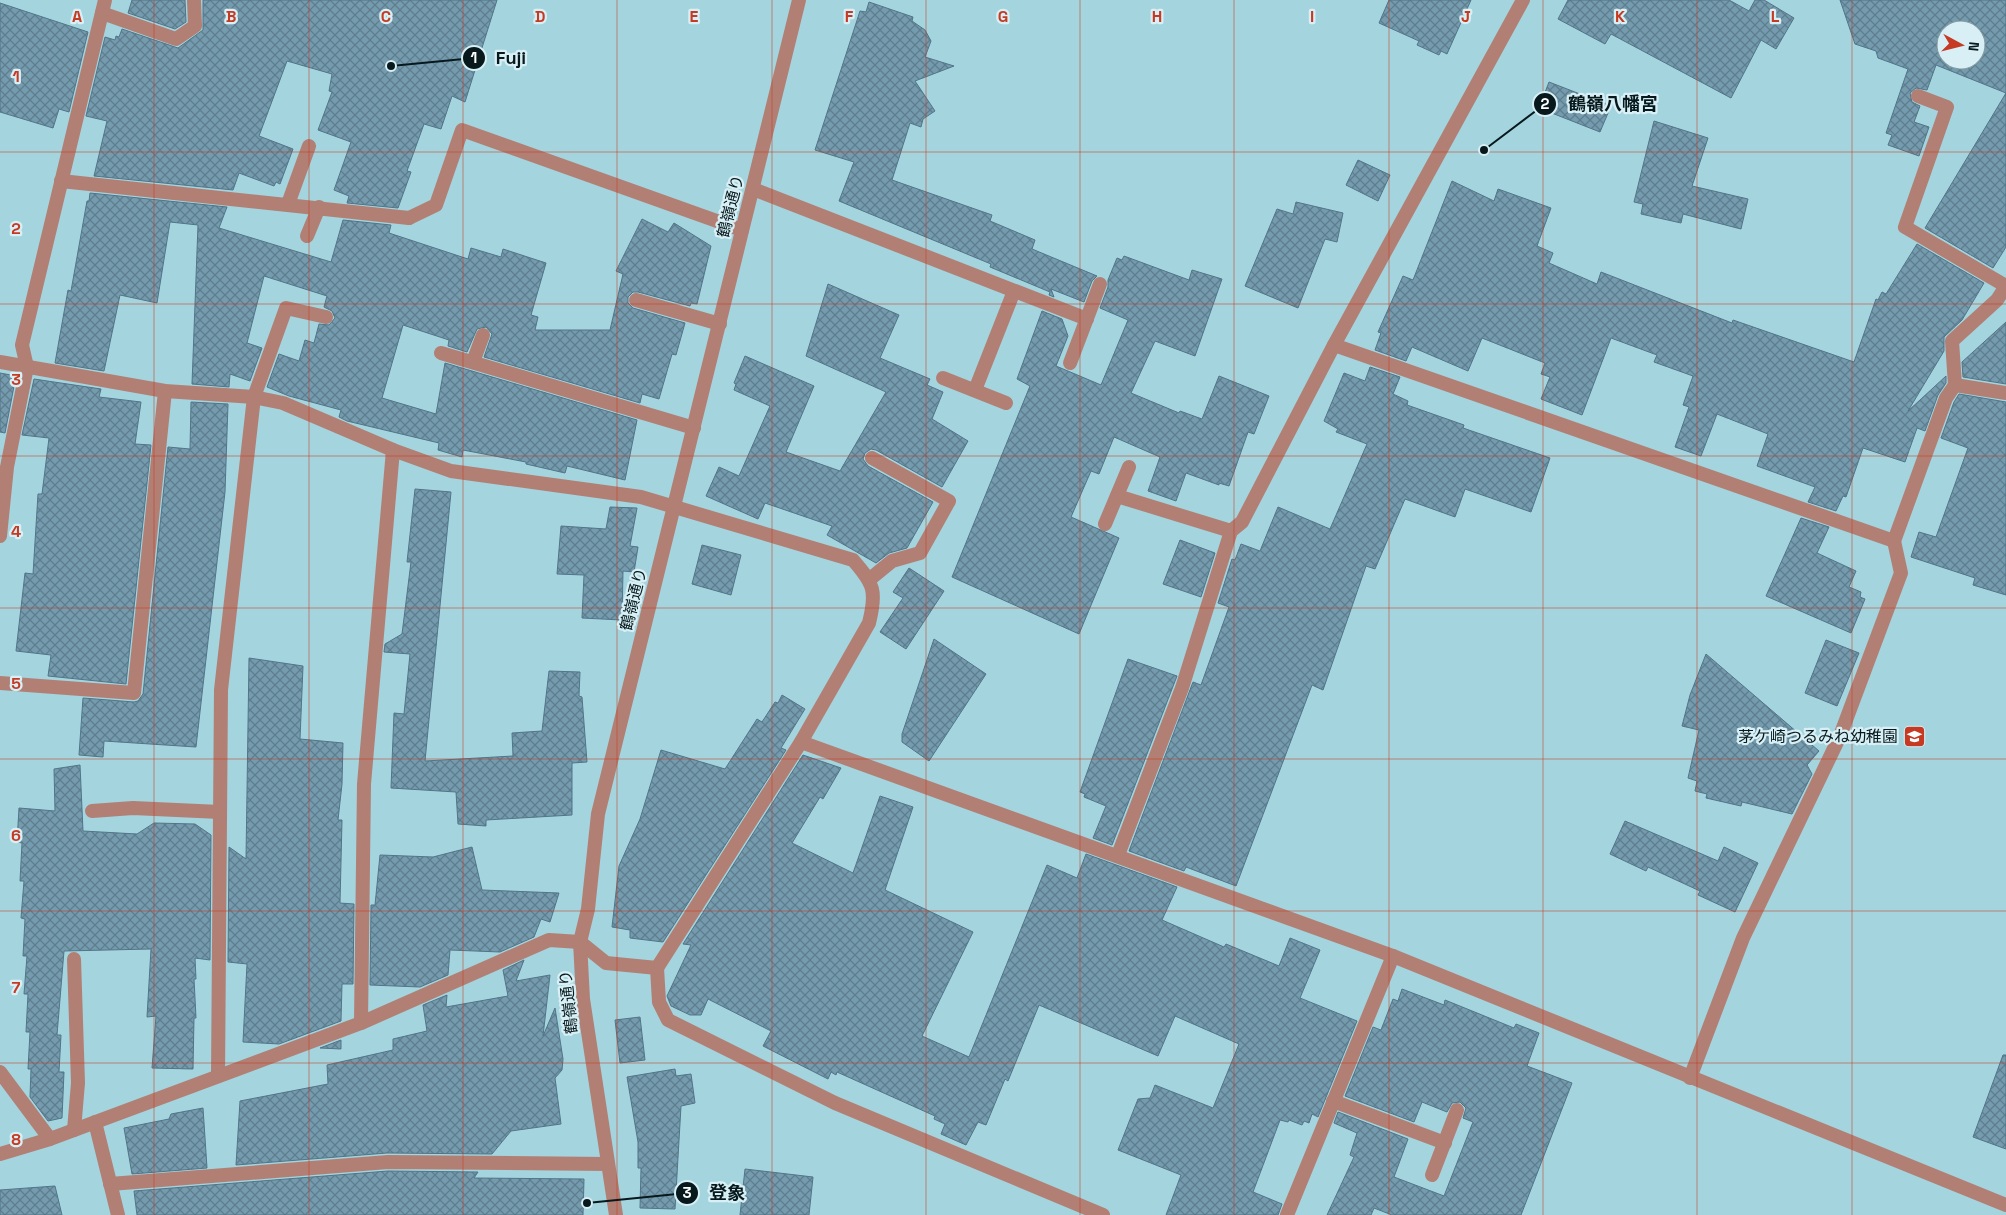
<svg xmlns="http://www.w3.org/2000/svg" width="2006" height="1215" font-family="'Space Grotesk','Noto Sans JP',sans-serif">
	<defs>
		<pattern id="building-cross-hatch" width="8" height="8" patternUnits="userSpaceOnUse" patternTransform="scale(1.25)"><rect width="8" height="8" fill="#759baf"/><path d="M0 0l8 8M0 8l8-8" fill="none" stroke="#5e7e8e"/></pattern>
	</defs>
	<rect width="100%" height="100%" fill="#a4d4de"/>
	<g fill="url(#building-cross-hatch)" stroke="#517588" fill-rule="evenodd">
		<polygon points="132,0 185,0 186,22 175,29 128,13"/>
		<polygon points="203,0 497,0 465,102 452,96 441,129 424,124 407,171 411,172 398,208 347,203 349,196 334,190 351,142 318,130 332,92 329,91 332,74 287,61 259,136 293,149 280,184 276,182 274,186 239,173 233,190 94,176 107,121 86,116 105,37 115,40 116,36 119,37 122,29 178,48 203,30"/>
		<polygon points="1389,0 1471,0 1447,54 1441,51 1439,55 1417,45 1419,41 1379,23"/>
		<polygon points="1568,0 1729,0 1749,11 1755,0 1764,0 1794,18 1776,49 1761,40 1731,98 1611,34 1605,44 1558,19"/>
		<path d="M 1840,0 L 2006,0 L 2006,247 L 1993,268 L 1925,228 L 2006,93 L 1936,65 L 1927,90 L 1916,88 L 1910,93 L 1912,102 L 1920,106 L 1914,122 L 1929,127 L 1919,156 L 1888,145 L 1892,135 L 1886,133 L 1908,69 L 1878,58 L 1876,51 L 1855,44 ZM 1946,30 L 1976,30 L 1976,60 L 1946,60 Z"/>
		<polygon points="869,2 913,17 912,21 925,30 931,41 925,57 954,66 915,81 935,111 923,119 921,127 910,123 892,180 992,215 990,221 1035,240 1032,249 1097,276 1092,281 1084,302 1051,289 1054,297 1049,295 1050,292 990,267 991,264 839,201 854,162 815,150 860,11 866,12"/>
		<polygon points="0,3 88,32 69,112 59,109 53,128 0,112"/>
		<polygon points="1549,82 1611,106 1600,132 1539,108"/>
		<polygon points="1654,121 1708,138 1692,186 1748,199 1741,229 1683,214 1681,223 1641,214 1643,204 1634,202"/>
		<polygon points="1358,160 1390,175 1378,201 1346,185"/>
		<polygon points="1452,181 1494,201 1498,189 1551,208 1537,246 1553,253 1549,263 1597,284 1601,272 1732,323 1733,320 1854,362 1876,299 1878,300 1882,292 1886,294 1917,244 1984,283 1962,320 1944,337 1944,351 1908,411 1946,376 1946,383 1938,395 1925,431 1917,428 1905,462 1863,448 1846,497 1843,496 1836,511 1808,502 1815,487 1757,466 1768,434 1717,414 1701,456 1675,447 1689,407 1683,405 1693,376 1654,362 1657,355 1611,338 1582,415 1541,399 1550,377 1541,374 1545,363 1482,338 1468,371 1412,347 1406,361 1375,350 1381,333 1378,332 1403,276 1413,280"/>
		<polygon points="90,193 227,207 219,228 331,262 343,220 391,225 389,233 468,259 471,248 501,257 503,249 546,263 531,315 538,317 535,330 610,330 623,274 616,271 642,219 668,232 674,223 711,246 697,304 691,303 690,306 638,292 633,292 628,297 628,303 633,308 685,323 676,355 672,354 659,399 642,394 640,403 484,357 492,334 486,327 477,329 467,352 448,346 449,340 403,325 382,398 436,414 445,363 637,420 625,480 567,466 565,473 526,464 526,462 463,450 462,457 438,450 439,443 347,421 339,417 341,410 289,396 267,387 279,354 299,361 305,340 314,343 319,324 329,325 335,318 332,311 324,307 327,296 264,276 247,343 262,348 250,381 230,374 229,387 192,384 198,225 170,222 157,303 120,295 104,371 55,363 68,290 71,291 87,201 89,201"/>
		<polygon points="1296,202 1343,213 1337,242 1325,239 1298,308 1245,286 1277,209 1293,214"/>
		<polygon points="1124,256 1189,280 1192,270 1222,279 1195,356 1155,341 1131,393 1179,413 1180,411 1202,419 1219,376 1269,396 1254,434 1248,432 1229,486 1219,483 1219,485 1186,473 1176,501 1148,491 1160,457 1114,437 1099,474 1091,471 1071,517 1119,538 1079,634 952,577 1030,386 1017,379 1042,311 1062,319 1068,336 1056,366 1101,385 1128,320 1100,308 1108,287 1108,280 1117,258 1122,260"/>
		<polygon points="828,284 899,315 880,358 930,379 927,385 943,392 932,419 968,441 942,487 876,450 871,449 865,453 863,459 868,466 933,502 907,548 889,553 876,563 827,535 832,526 765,503 758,519 706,496 719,467 739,476 770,406 734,390 736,384 734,383 745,356 814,386 786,452 840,471 886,392 806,356"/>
		<polygon points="2006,322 2006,384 1963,377 1962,362"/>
		<polygon points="1370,367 1400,377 1393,394 1408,401 1407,405 1464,425 1463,428 1550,458 1531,512 1465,489 1455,517 1405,499 1375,569 1366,566 1323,690 1312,685 1236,886 1186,867 1184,871 1129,851 1193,682 1201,685 1229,607 1218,603 1232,559 1235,560 1241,544 1260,551 1278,507 1330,529 1367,444 1336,432 1338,429 1324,421 1344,373 1365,381"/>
		<polygon points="0,373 16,376 5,433 0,432"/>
		<polygon points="34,379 101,389 99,397 141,402 135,444 151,445 126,684 48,676 51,655 16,651 25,573 33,574 38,494 42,494 49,438 22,435"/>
		<polygon points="1959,394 2006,402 2006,595 1973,585 1975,578 1911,557 1919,532 1936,537 1968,448 1941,438 1954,402"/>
		<polygon points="191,402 228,404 225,492 196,747 104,741 103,757 79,755 83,698 134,702 138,701 143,694 168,447 190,449"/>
		<polygon points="415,489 451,492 425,761 513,756 512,733 542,731 549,671 580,672 579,696 582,697 587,762 572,763 572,815 486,820 486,826 458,824 456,792 391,788 394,713 404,714 410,654 384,652 385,644 402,634 411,562 407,562"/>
		<polygon points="610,507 637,508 630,546 638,547 634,572 623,571 622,620 582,618 584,575 557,574 561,526 606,529"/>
		<polygon points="1801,518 1829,527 1817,553 1856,571 1849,587 1861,592 1860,597 1865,599 1851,633 1766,596"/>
		<polygon points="1180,540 1215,553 1201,597 1163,584"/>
		<polygon points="702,545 741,555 731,595 692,584"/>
		<polygon points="909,568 944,591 906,649 880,632 903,598 893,592"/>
		<polygon points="934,639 986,674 929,761 902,742 902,734"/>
		<polygon points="1826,640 1859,653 1837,706 1805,693"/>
		<polygon points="1706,654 1819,751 1807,765 1812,774 1792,814 1742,802 1741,806 1706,798 1707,794 1695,791 1697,781 1688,778 1699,730 1682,726 1690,695"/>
		<polygon points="249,658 303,666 300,739 343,743 342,784 338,820 342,820 340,903 354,904 353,984 342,984 341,1021 279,1044 243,1042 247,964 228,962 229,847 246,859"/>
		<polygon points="1128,659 1177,676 1112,845 1093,838 1106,806 1084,797 1085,794 1080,792"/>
		<polygon points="782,695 805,709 781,748 786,750 663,942 630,938 630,930 612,927 619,866 640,819 661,750 725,769 757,719 762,722 775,702 778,703"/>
		<polygon points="803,755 841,768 823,799 820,797 792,843 853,873 880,796 913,807 885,890 973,932 922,1036 969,1057 1047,865 1077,878 1086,854 1177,887 1162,920 1224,947 1226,944 1279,966 1290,938 1320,950 1300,998 1357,1021 1318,1117 1312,1114 1309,1123 1304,1121 1302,1125 1289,1120 1288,1122 1280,1120 1253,1192 1282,1204 1278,1215 1166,1215 1181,1175 1118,1150 1138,1099 1150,1098 1155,1085 1213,1108 1239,1044 1175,1016 1158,1056 1039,1005 1008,1081 1005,1079 986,1125 978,1122 966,1145 941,1134 945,1124 934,1119 935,1116 837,1072 836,1075 831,1072 828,1079 763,1046 771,1031 708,999 701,1015 690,1015 671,1006 667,996 691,945 683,944"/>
		<polygon points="80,765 83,831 137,834 154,823 195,824 211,835 210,960 195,958 196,979 194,979 196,1018 194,1018 193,1069 152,1068 156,1016 147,1017 151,949 64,951 57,1035 61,1035 59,1072 64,1072 62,1118 48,1121 30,1097 31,1069 28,1069 30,1032 26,1032 28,994 24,994 27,956 23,956 25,919 21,918 24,881 20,881 22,843 17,842 19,808 55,811 54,769"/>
		<polygon points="1625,821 1718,861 1724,847 1758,863 1735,912 1698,895 1700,891 1648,867 1646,871 1610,854"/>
		<polygon points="472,847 482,890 559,893 550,922 541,919 534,937 500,952 450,950 448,975 420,987 370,985 371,905 375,905 380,855 433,857"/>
		<polygon points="524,960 516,981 550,975 543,1036 555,1008 563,1059 562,1070 555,1078 561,1124 511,1131 492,1154 387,1153 236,1165 240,1101 328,1084 327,1065 393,1050 393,1039 427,1031 423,1005 447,995 446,1007 508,996 503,970"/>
		<polygon points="1402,989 1444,1005 1445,1000 1514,1028 1516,1024 1539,1033 1527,1066 1572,1083 1521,1215 1392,1215 1374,1208 1371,1215 1327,1215 1354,1157 1350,1155 1357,1133 1334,1123 1338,1112 1408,1139 1394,1177 1444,1196 1473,1122 1463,1118 1466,1108 1460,1102 1452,1103 1447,1112 1422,1102 1414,1122 1345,1096 1373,1027 1381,1030 1393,999 1398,1001"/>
		<polygon points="640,1017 645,1060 620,1063 615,1020"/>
		<polygon points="341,1040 341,1049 320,1048"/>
		<polygon points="2003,1055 2006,1055 2006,1149 1973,1137"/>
		<polygon points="675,1069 676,1076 691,1074 695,1103 681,1106 675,1209 640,1208 641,1168 638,1168 638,1142 627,1077"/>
		<polygon points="203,1108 207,1168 132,1174 124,1128 169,1119 171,1114"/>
		<polygon points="745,1169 813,1177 809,1215 740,1215"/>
		<polygon points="388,1171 478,1172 474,1178 584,1179 583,1215 137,1215 134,1191"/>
		<polygon points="55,1186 62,1215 0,1215 0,1190"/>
	</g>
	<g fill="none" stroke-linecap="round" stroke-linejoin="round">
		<g stroke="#b27f74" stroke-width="14">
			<polyline points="102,13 176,39 195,26 194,0"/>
			<polyline points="1918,96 1947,107 1905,227 2006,286"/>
			<polyline points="288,204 309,146"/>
			<polyline points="409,218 436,205 462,130 742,230"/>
			<polyline points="307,236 319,207"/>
			<polyline points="636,300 720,324"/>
			<polyline points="441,353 694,428"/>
			<polyline points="473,362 483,335"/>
			<polyline points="1955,385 1952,341 1997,300 2006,286"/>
			<polyline points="254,397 286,308 326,317"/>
			<polyline points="1894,541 1946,398 1955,385 2006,393"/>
			<polyline points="870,579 892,561 920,553 949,501 872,458"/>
			<polyline points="92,811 133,808 220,812"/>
			<polyline points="74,1130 78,1083 74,959"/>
		</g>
		<g stroke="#b27f74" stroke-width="14">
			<polyline points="61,181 409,218"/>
			<polyline points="753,189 1087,319"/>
			<polyline points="1334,345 1894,541 1901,573 1840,736 1743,938 1690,1078"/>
			<path d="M 0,362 L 165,391 L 254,397 L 283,403 L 393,450 L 451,471 L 641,497 L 853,560 C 874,584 877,591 869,623 L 801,742 L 657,968"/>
			<polyline points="1070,363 1100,284"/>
			<polyline points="943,378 1006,403"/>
			<polyline points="975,390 1014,291"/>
			<polyline points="1117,496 1231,531"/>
			<polyline points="1105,524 1129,467"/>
			<polyline points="0,536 7,467 27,367 22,345 105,0"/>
			<polyline points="0,683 134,693 165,391"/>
			<polyline points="801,742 1393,956 2006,1205"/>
			<polyline points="1118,855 1182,688 1231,531 1242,522 1334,345 1523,0"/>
			<polyline points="361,1023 364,784 393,450"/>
			<polyline points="0,1072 50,1139"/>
			<polyline points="218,1076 221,690 254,397"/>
			<polyline points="1333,1101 1445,1143"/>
			<polyline points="95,1122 118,1215"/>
			<polyline points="0,1154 50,1139 361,1023 549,940 580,942 606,963 657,968 659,1002 668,1020 835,1103 1103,1215"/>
			<polyline points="1432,1175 1457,1110"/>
			<polyline points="110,1184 388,1162 608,1164"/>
			<polyline points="1287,1215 1393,956"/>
		</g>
		<polyline stroke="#b27f74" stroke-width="14" points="616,1215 583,999 580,942 588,909 598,814 799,0"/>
	</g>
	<path fill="none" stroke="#c63a23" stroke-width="1" stroke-opacity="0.55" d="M 154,0 L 154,1215M 309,0 L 309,1215M 463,0 L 463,1215M 617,0 L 617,1215M 772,0 L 772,1215M 926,0 L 926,1215M 1080,0 L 1080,1215M 1234,0 L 1234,1215M 1389,0 L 1389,1215M 1543,0 L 1543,1215M 1697,0 L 1697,1215M 1852,0 L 1852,1215M 0,152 L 2006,152M 0,304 L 2006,304M 0,456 L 2006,456M 0,608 L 2006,608M 0,759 L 2006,759M 0,911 L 2006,911M 0,1063 L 2006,1063"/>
	<defs>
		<symbol id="school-square" viewBox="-11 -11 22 22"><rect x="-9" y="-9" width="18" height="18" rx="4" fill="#c63a23" stroke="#d8f0f5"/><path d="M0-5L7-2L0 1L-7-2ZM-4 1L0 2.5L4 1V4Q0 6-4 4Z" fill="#fff"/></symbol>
	</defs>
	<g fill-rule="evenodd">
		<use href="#school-square" x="1902" y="724" width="25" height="25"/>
	</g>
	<g text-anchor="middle" stroke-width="4.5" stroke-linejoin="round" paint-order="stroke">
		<g font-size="16" fill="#07191d" stroke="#d8f0f5">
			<text transform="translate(730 206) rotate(-76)" y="6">鶴嶺通り</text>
			<text transform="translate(633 599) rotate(-76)" y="6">鶴嶺通り</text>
			<text transform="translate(568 1002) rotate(-96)" y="6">鶴嶺通り</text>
		</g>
		<g font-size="16" fill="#07191d" stroke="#d8f0f5" text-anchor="end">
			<text x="1898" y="742">茅ケ崎つるみね幼稚園</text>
		</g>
	</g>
	<g font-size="16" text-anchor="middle" font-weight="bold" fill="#c63a23" stroke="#d8f0f5" stroke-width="4.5" stroke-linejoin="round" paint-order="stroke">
		<text x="77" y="22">A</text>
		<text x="231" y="22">B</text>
		<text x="386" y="22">C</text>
		<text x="540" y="22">D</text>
		<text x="694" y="22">E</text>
		<text x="849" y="22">F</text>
		<text x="1003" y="22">G</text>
		<text x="1157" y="22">H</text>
		<text x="1312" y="22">I</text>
		<text x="1466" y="22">J</text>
		<text x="1620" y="22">K</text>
		<text x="1775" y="22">L</text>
		<text x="16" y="82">1</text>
		<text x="16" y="234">2</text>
		<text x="16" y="385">3</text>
		<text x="16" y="537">4</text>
		<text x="16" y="689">5</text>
		<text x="16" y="841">6</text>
		<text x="16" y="993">7</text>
		<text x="16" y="1145">8</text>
	</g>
	<path fill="none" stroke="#07191d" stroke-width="2" d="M391 66L474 58M1484 150L1545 104M587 1203L687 1193"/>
	<g fill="#07191d" stroke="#d8f0f5" stroke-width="2">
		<circle cx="391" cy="66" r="5"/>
		<circle cx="1484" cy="150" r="5"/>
		<circle cx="587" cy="1203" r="5"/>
		<circle cx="474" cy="58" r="12"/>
		<circle cx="1545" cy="104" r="12"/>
		<circle cx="687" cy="1193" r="12"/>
	</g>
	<g font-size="15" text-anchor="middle" font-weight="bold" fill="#fff">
		<text x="474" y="63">1</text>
		<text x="1545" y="109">2</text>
		<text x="687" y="1198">3</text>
	</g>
	<g font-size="18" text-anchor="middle" font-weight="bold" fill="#07191d" stroke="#d8f0f5" stroke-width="4.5" stroke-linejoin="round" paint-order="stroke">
		<text x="511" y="64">Fuji</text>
		<text x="1613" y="110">鶴嶺八幡宮</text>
		<text x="727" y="1199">登象</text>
	</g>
	<g transform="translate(1961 45) rotate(97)"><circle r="24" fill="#d8f0f5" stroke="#849a9f"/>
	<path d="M0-4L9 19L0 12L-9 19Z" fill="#c63a23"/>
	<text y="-8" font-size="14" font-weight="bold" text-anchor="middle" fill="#07191d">N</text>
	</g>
</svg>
